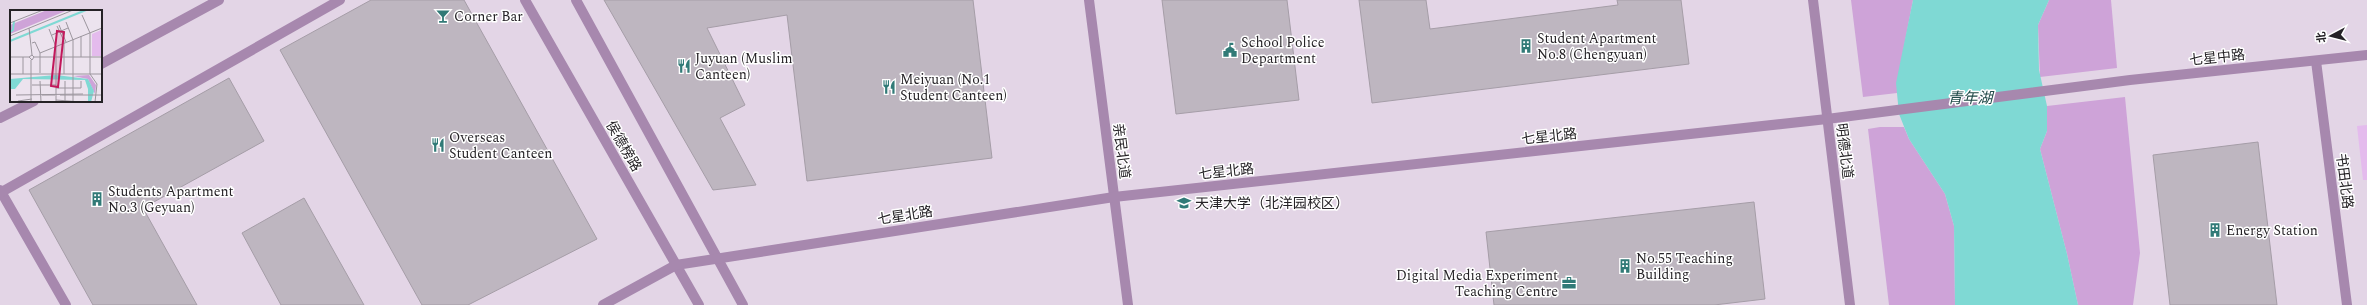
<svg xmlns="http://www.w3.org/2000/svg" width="2367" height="305" font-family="Spectral,'Noto Sans SC',serif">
	<rect width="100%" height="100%" fill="#ece3ee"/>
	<path fill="#e3d5e6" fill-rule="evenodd" d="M 0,0 L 2367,0 L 2367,305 L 0,305 ZM 11,11 L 101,11 L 101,101 L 11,101 Z"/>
	<polygon fill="#e4bbed" points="2367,125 2367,180 2363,180 2357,126"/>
	<g fill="#cea3d8">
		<polygon points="1851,0 1913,0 1897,83 1897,93 1863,97"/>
		<polygon points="2049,0 2111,0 2117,68 2040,77 2038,25"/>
		<polygon points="2125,97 2140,253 2133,305 2078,305 2067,254 2040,149 2047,131 2047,106"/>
		<polygon points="1880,127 1904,127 1909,139 1945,194 1954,226 1955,305 1889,305 1868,129"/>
	</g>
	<polygon fill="#7fd9d4" points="1913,0 2049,0 2038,25 2039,70 2047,106 2047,131 2040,149 2067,254 2078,305 1955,305 1954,226 1945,194 1909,139 1899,114 1896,83"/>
	<g fill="#beb6c0" stroke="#a59da7">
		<polygon points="371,0 464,0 597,239 468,305 422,305 280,50"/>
		<polygon points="604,0 973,0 992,158 807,181 787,15 707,28 745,105 720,118 756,185 713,190"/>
		<polygon points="1162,0 1287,0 1299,100 1176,114"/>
		<polygon points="1359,0 1426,0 1430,29 1618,5 1617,0 1681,0 1689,64 1372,103"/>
		<polygon points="229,78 264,141 143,208 197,305 93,305 29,190"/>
		<polygon points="2258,142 2277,305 2170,305 2153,155"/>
		<polygon points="304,198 364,305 281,305 242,233"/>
		<polygon points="1754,202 1765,299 1714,305 1494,305 1486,232"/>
	</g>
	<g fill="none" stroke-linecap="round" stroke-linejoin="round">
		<g stroke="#a788ae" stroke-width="10">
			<polyline points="525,0 699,305"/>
			<polyline points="576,0 743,305"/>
			<polyline points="1089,0 1128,305"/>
			<polyline points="1813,0 1850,305"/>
			<polyline points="2316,61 2347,305"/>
			<polyline points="101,64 219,0"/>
			<polyline points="0,118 34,101"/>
			<polyline points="0,190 66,305"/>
			<polyline points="0,193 340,0"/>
			<polyline points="603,305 676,265 1114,197 1827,119 2130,80 2367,55"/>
		</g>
	</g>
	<defs>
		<symbol id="bar-bare" viewBox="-9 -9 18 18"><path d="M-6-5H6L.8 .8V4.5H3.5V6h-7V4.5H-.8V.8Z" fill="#317a77" stroke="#fff" stroke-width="2.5" paint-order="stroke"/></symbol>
		<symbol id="building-bare" viewBox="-9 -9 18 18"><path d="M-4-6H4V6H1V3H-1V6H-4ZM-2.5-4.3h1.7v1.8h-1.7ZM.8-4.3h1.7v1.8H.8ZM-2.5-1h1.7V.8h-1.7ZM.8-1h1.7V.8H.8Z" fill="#317a77" stroke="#fff" stroke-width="2.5" paint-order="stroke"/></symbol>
		<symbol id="civic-bare" viewBox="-9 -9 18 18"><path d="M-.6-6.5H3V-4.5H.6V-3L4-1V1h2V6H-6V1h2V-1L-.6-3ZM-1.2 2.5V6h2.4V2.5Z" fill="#317a77" stroke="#fff" stroke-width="2.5" paint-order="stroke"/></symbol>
		<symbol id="restaurant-bare" viewBox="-9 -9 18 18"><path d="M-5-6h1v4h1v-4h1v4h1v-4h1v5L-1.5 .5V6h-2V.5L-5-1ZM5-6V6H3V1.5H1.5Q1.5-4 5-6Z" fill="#317a77" stroke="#fff" stroke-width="2.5" paint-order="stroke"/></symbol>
		<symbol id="university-bare" viewBox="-9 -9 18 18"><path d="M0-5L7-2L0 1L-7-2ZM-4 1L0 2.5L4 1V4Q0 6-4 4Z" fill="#317a77" stroke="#fff" stroke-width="2.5" paint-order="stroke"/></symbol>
		<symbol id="office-bare" viewBox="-9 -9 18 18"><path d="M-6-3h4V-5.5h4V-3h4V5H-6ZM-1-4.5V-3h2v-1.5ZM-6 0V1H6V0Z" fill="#317a77" stroke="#fff" stroke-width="2.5" paint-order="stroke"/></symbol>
	</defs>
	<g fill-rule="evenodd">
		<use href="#bar-bare" x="433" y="6" width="20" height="20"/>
		<use href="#building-bare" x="1516" y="36" width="20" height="20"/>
		<use href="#civic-bare" x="1220" y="40" width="20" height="20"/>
		<use href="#restaurant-bare" x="674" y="56" width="20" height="20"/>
		<use href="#restaurant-bare" x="879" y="77" width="20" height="20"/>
		<use href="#restaurant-bare" x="428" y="135" width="20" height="20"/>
		<use href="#building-bare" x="87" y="189" width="20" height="20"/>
		<use href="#university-bare" x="1174" y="193" width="20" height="20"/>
		<use href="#building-bare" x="2205" y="220" width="20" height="20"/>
		<use href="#building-bare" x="1615" y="256" width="20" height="20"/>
		<use href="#office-bare" x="1559" y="273" width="20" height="20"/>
	</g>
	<g text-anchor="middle" stroke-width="3" stroke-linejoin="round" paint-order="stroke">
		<g font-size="14" fill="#252226" stroke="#fff" text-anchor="start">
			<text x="454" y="21">Corner Bar</text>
			<text x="1537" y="43">Student Apartment<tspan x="1537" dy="16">No.8 (Chengyuan)</tspan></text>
			<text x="1241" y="47">School Police<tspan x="1241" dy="16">Department</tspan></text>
			<text x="695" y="63">Juyuan (Muslim<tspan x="695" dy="16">Canteen)</tspan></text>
			<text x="900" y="84">Meiyuan (No.1<tspan x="900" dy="16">Student Canteen)</tspan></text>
			<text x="449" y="142">Overseas<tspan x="449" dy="16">Student Canteen</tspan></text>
			<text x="108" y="196">Students Apartment<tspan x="108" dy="16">No.3 (Geyuan)</tspan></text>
			<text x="1195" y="208">天津大学（北洋园校区）</text>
			<text x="2226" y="235">Energy Station</text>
			<text x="1636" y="263">No.55 Teaching<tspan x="1636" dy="16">Building</tspan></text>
			<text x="1558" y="280" text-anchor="end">Digital Media Experiment<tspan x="1558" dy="16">Teaching Centre</tspan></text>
		</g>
		<g font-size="14" fill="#252226" stroke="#fff">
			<text transform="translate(2217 57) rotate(-6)" y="5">七星中路</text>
			<text transform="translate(1549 136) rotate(-6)" y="5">七星北路</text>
			<text transform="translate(624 146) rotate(60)" y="5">侯德榜路</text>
			<text transform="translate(1122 151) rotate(83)" y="5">亲民北道</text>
			<text transform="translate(1845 151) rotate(83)" y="5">明德北道</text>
			<text transform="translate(1226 171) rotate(-6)" y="5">七星北路</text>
			<text transform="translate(2345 181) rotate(83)" y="5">书田北路</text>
			<text transform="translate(905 215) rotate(-9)" y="5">七星北路</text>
		</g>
		<g font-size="15" font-style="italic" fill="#204a48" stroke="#fff">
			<text x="1970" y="103">青年湖</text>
		</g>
	</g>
	<g transform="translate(10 10)">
		<rect width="92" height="92" fill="#ece3ee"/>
		<path d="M 91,20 L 92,46 L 82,46 L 82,24 Z" fill="#e4bbed"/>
		<path d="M 37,0 L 58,0 L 0,24 L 0,15 ZM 79,65 L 86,75 L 85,84 L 78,69 L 63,66 Z" fill="#cea3d8"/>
		<path d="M 46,65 L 78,69 L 84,81 L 81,92 L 78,92 L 78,79 L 75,70 L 13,69 L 5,79 L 0,79 L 0,69 Z" fill="#7fd9d4"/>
		<path fill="none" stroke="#7fd9d4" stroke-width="2" d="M 0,22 L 3,20 L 4,11M 0,31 L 76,0"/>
		<path fill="none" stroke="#9c969e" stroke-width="1" d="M 72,5 L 80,23 L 80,64 L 87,74M 56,12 L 63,30 L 63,92M 0,13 L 33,0M 49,15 L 56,32M 47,16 L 54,31 L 54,64M 19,18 L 22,45M 39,19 L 46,37 L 46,92M 42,25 L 58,18M 0,26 L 63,0M 71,26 L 71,47M 22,33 L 25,32 L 30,43 L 30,63M 30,43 L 92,18M 0,47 L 19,47 L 22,50 L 24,47 L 22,45 L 19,47M 24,47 L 92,47M 0,64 L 92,64M 13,64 L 13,47M 30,71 L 31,92M 55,71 L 55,92M 22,75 L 46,75M 46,78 L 71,78 L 71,71M 6,85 L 73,84M 32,85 L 45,85M 50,85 L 92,85M 46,90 L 71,92M 8,91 L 22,89M 21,92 L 21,50M 85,92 L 87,74"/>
		<path fill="#c2185b" fill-opacity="0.15" stroke="#c2185b" stroke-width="2" d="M 47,21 L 54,22 L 48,77 L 41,76 Z"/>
		<rect width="92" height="92" fill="none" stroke="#252226" stroke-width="2"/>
	</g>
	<g transform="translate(2331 36) rotate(263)" stroke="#ffffff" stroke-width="3" paint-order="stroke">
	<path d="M0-3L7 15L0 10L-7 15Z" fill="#252226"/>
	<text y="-6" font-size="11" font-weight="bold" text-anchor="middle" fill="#252226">北</text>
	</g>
</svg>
